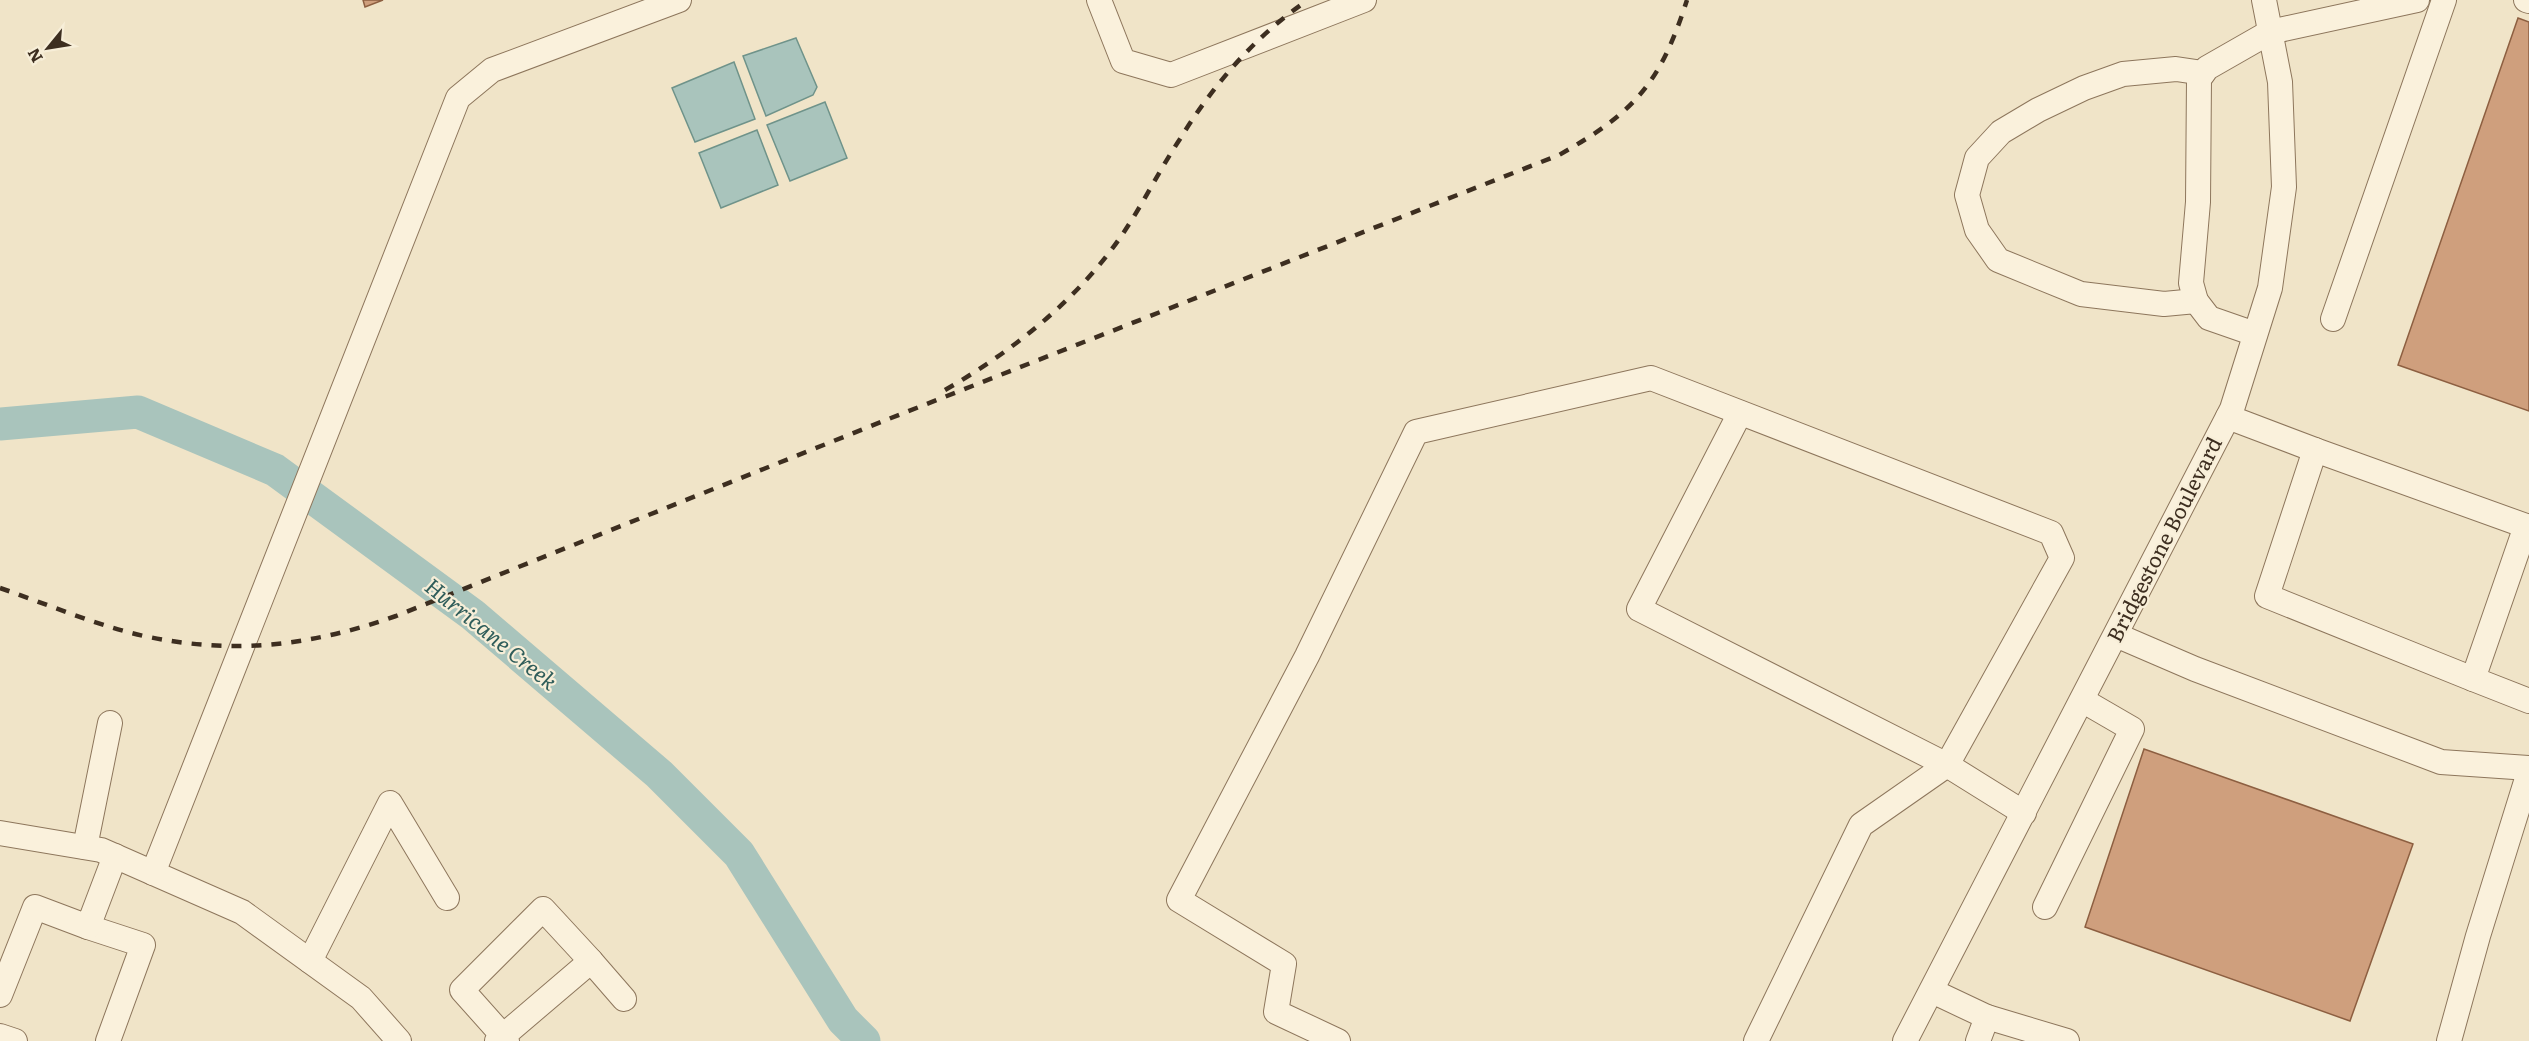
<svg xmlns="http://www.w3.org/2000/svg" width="2529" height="1041" font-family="Literata,serif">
	<rect width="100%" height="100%" fill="#f0e4c8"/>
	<g fill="#a9c4bc" stroke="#6f938a" stroke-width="1.5">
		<polygon points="796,38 817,87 813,95 766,116 743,56"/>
		<polygon points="734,62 755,119 695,142 672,88"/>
		<polygon points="825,102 847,158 790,181 767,125"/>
		<polygon points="757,130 778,185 721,208 699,153"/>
	</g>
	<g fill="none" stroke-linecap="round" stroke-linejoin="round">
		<polyline stroke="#a9c4bc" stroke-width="33" points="0,424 138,412 275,470 473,615 659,774 739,854 843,1020 864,1041"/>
	</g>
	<g fill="#cf9f7d" stroke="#8d5f41" stroke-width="1.5">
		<polygon points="363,0 383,0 365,7"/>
		<polygon points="2518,18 2529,22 2529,411 2398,365"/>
		<polygon points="2144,749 2413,844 2350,1021 2085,927"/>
	</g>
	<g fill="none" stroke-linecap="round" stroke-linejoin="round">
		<defs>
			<g id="minor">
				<polyline points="1099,0 1123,61 1171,75 1364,0"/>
				<polyline points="2526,0 2529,1"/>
				<polyline points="2196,301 2164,304 2081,294 1998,260 1977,230 1967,195 1977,158 2001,132 2038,110 2084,88 2123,74 2176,69 2203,73"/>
				<polyline points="2333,319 2444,0"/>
				<polyline points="2255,334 2209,318 2196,301 2191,283 2198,202 2199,79 2207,68 2270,32 2417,0"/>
				<polyline points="1740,413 1639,609 1947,765 1861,825 1756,1041"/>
				<polyline points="2228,417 2315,450"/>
				<polyline points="2529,527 2526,526 2473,679 2529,701"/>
				<polyline points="2116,635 2195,669 2441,762 2529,768"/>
				<polyline points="2473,679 2267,596 2315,450 2526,526"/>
				<polyline points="0,833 101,850 242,912 361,998 399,1041"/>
				<polyline points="85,847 110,723"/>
				<polyline points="153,873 458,98 492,70 679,0"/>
				<polyline points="2045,907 2132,729 2082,700"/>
				<polyline points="88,927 143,945 108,1041"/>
				<polyline points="310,961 390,803 447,898"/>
				<polyline points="591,961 624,999"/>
				<polyline points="1932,991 1987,1017 2067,1041"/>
				<polyline points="0,995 35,907 88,927 115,856"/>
				<polyline points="0,1036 15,1041"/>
				<polyline points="497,1041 503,1036 591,961 543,909 462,990 503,1036 507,1041"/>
				<polyline points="1338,1041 1276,1012 1284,964 1179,900 1307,656 1416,432 1651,378 2051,533 2062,558 1947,765 2024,813"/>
				<polyline points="1905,1041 2232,409 2270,288 2284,187 2280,82 2264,0"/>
				<polyline points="1978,1041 1987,1017"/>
				<polyline points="2449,1041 2478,936 2529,772"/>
			</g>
		</defs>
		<use href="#minor" stroke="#8d765c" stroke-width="26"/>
		<use href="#minor" stroke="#faf1dc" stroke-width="24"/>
		<g stroke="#3d2e20" stroke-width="4.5" stroke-dasharray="10 10" stroke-linecap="butt">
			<path d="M 945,390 C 1013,351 1080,298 1124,232 C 1144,202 1160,169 1180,139 C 1213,85 1256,35 1308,0"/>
			<path d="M 0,588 C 47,604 95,625 144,636 C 233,655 311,646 396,616 L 891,418 L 1559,155 C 1635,112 1660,84 1687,0"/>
		</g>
	</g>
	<g text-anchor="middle" stroke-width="4.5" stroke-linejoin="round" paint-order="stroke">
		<g font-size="21" fill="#3d2e20" stroke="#f7eed8">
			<text transform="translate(2165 540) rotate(-63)" y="7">Bridgestone Boulevard</text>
		</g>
		<g font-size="22" font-style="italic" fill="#2f5d5a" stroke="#f7eed8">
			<text transform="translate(491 634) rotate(39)" y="8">Hurricane Creek</text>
		</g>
	</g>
	<g transform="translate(48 48) rotate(240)" stroke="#f7eed8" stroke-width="4.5" paint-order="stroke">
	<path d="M0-4.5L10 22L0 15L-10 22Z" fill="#3d2e20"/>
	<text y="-9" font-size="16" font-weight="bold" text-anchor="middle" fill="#3d2e20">N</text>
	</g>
</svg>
